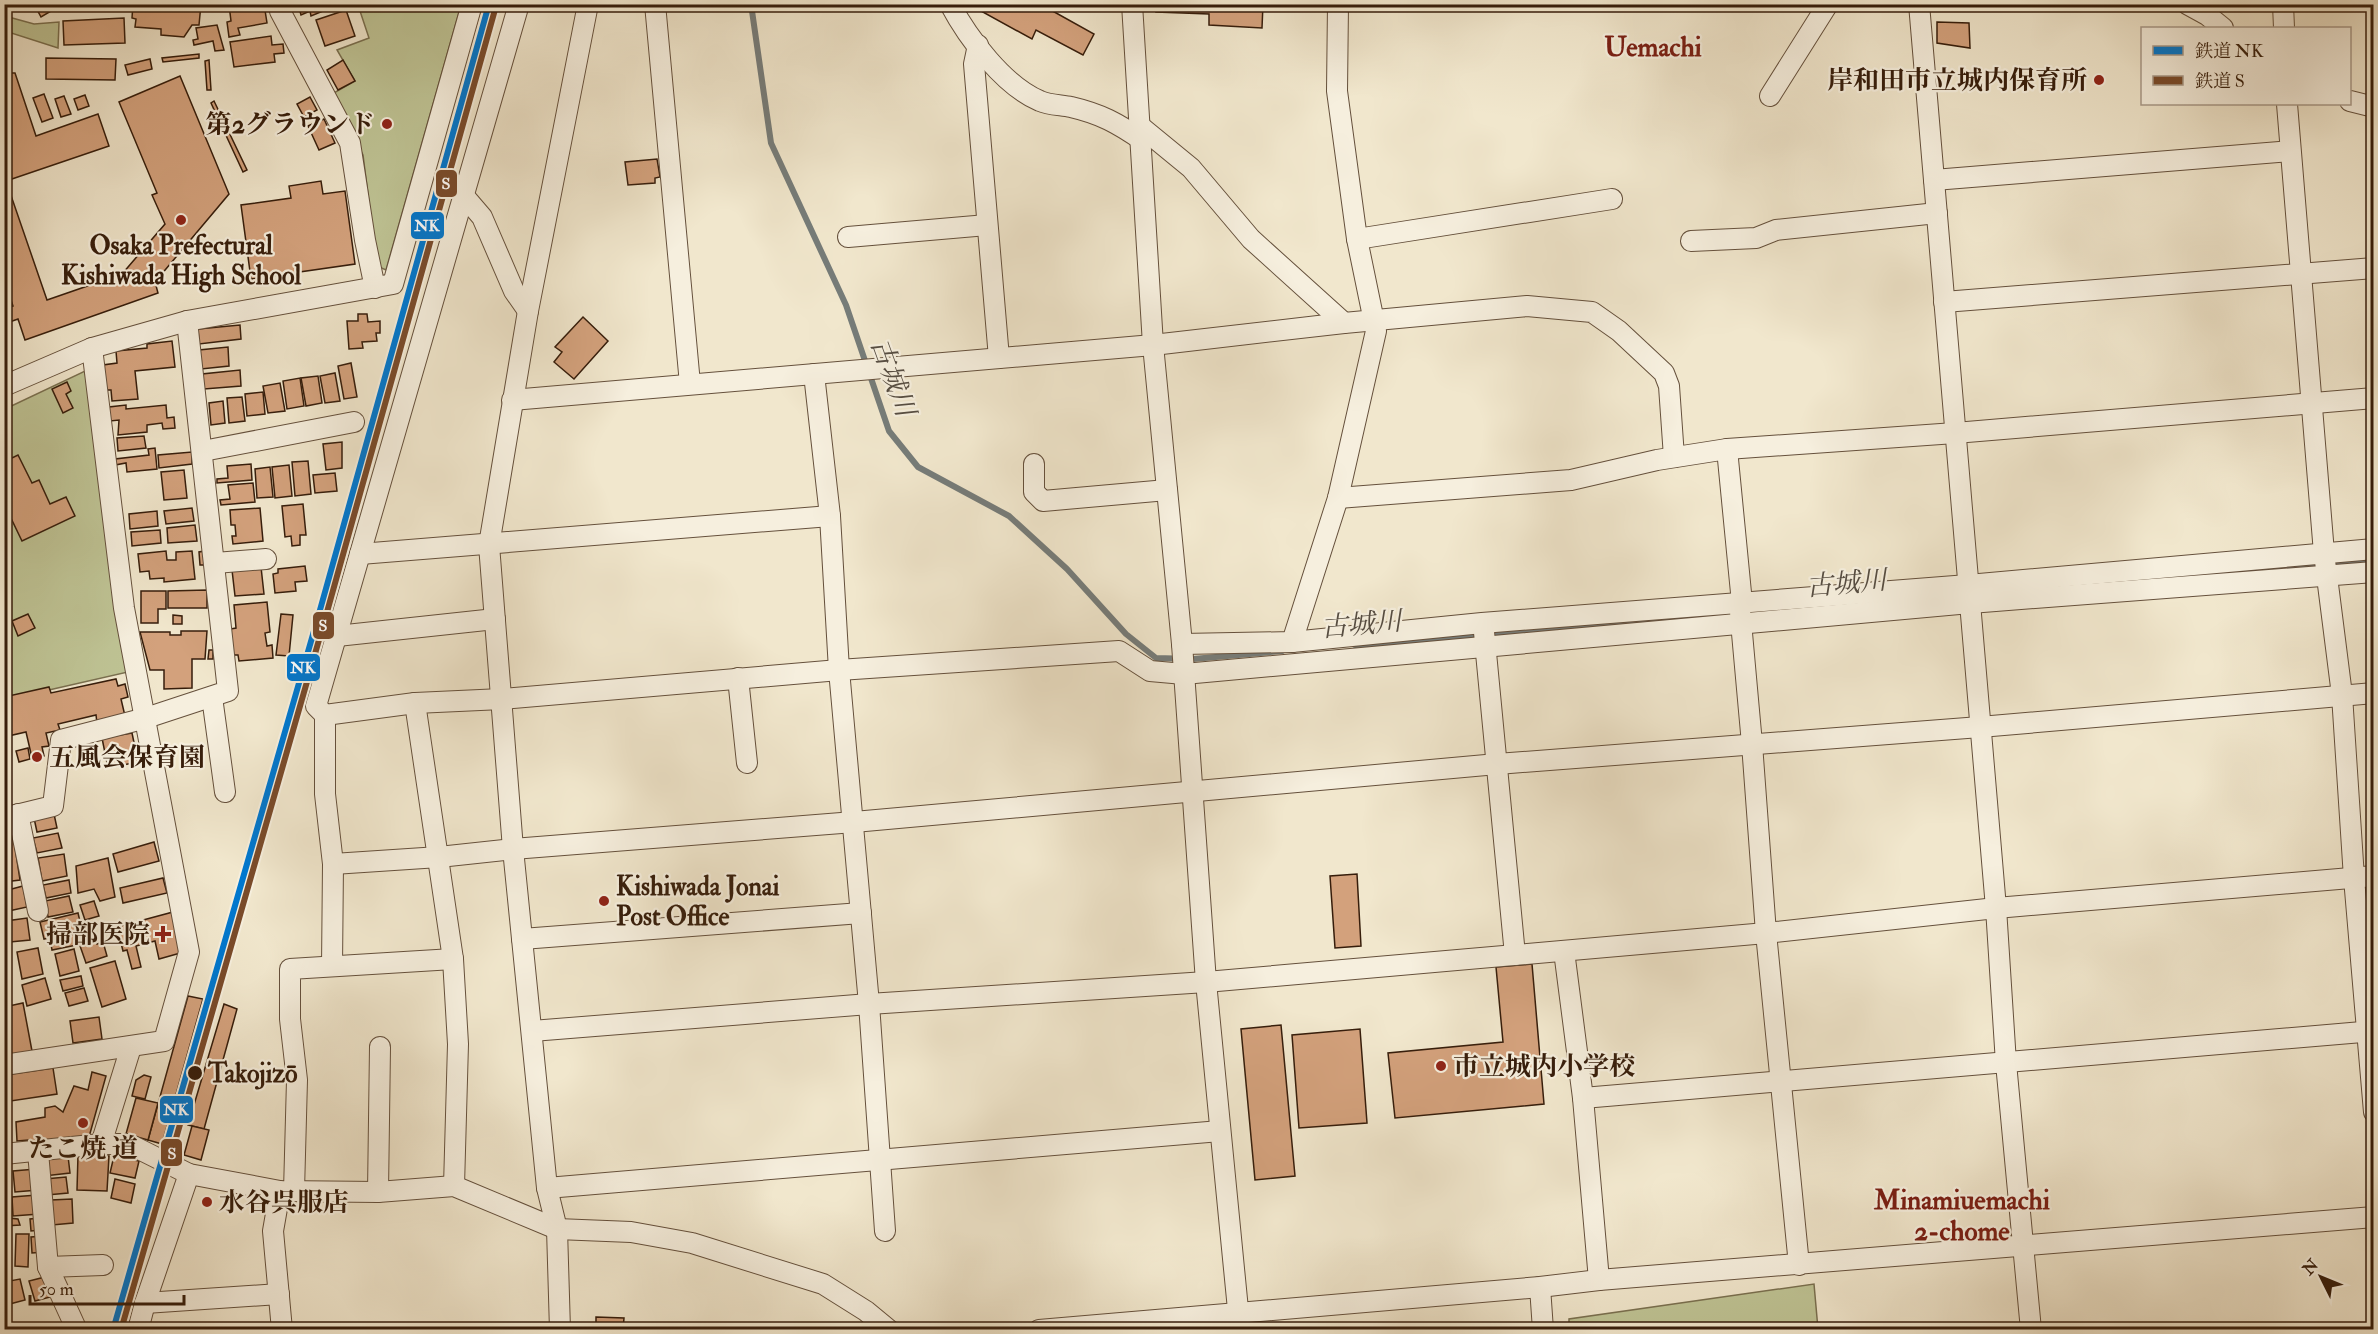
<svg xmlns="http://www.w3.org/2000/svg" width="2378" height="1334" font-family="'IM FELL Double Pica','Noto Serif JP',serif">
	<rect width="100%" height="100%" fill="#f1e7cd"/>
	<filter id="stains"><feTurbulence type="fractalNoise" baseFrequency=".00333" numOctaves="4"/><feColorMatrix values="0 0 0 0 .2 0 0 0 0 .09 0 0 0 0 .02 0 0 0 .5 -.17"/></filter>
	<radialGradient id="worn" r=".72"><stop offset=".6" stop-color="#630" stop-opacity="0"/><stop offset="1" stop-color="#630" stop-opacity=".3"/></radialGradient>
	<g fill="#bfc495" stroke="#7a7050" stroke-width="1.5">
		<polygon points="358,5 461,5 386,270 377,266 363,155 332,94 355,81 337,50 369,38"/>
		<polygon points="5,16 34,24 59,22 58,48 5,31"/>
		<polygon points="85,371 128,672 5,700 5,409"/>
		<polygon points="1814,1284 1818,1329 1569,1329 1569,1319"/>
	</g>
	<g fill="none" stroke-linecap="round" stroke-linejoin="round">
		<g stroke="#767c79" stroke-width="6">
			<polyline points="751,4 771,143 846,305 889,431 918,467 1009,516 1067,569 1126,634 1156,658 1193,659 1282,651"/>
			<polyline points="2090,584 2374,560"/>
			<polyline points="1355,645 1856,604"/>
		</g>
	</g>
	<g fill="#d3a17c" stroke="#361d0b" stroke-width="1.5">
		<polygon points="34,4 63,4 41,17"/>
		<polygon points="133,4 201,4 199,25 192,25 184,37 161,35 161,29 135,27 136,19 132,18"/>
		<polygon points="264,4 267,23 238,28 240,35 229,37 227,22 231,21 229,5"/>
		<polygon points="298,4 340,4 311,16 310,11 301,15"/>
		<polygon points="1040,4 1094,34 1083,55 1036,30 1032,39 970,5"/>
		<polygon points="1157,4 1263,4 1262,28 1209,25 1209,14 1156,12"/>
		<polygon points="346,10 355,36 325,46 316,20"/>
		<polygon points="124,18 125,43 64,45 63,21"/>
		<polygon points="1937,22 1969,23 1970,48 1937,43"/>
		<polygon points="217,25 224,50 215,51 213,41 194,45 193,40 198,39 196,28"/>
		<polygon points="271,36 272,45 283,44 284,53 274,54 275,62 234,67 230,42"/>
		<polygon points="199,54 199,58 163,62 162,58"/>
		<polygon points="46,58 116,59 115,80 46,79"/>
		<polygon points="150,59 152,69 128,75 125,65"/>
		<polygon points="209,60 211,90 207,90 205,61"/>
		<polygon points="343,60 355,81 338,90 327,70"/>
		<polygon points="4,73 15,73 36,136 98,114 109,146 6,181 47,300 122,274 165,224 152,195 157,193 119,102 180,76 229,194 155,282 158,293 25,340 18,319 4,324 4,309 13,306 4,280"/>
		<polygon points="44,94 53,118 42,122 33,98"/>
		<polygon points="85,95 89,106 78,110 74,99"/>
		<polygon points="64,96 71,114 61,117 55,99"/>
		<polygon points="310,97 317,110 304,117 297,104"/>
		<polygon points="214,101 247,170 243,172 211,103"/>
		<polygon points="324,119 335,143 319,150 308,126"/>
		<polygon points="657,159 660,177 655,178 655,183 628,185 625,162"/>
		<polygon points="321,181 323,194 345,191 355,264 251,279 241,205 291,198 289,186"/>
		<polygon points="358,314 367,314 368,322 380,321 380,333 376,333 377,341 362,342 363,348 349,349 347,321 358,321"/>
		<polygon points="583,317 608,341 574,379 554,362 562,352 555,347"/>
		<polygon points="240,325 241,339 199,344 198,329"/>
		<polygon points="172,341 175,367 135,371 138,399 112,401 111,390 106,390 103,365 117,363 116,351 147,348 147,344"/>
		<polygon points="228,347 229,366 201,369 199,350"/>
		<polygon points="351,363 357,397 344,399 338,366"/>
		<polygon points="240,370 241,386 204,389 202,374"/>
		<polygon points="335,373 340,401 325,403 320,376"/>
		<polygon points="318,376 322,403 306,406 301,378"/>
		<polygon points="300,378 304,406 287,409 283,381"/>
		<polygon points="67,382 71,391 66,394 73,408 63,413 52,389"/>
		<polygon points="280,383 285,411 268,413 263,386"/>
		<polygon points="263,392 265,414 247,416 245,394"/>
		<polygon points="242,397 245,421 229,423 227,398"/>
		<polygon points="223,401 225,423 211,425 209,403"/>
		<polygon points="126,405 126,409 166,405 167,418 174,417 175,428 163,429 162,423 147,425 147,432 118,435 119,420 110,421 109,407"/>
		<polygon points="144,436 146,448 118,451 117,438"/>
		<polygon points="4,442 12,458 18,455 32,483 39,480 50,504 66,497 75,516 22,541 7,510 4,511"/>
		<polygon points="342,442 342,468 326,470 323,444"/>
		<polygon points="155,448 157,469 127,472 126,463 115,465 115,459 149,455 148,449"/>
		<polygon points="192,452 192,464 159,468 158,455"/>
		<polygon points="308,461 311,494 295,496 292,462"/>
		<polygon points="251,464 252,480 217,483 217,479 228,478 227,466"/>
		<polygon points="289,465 292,496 275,498 272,467"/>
		<polygon points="270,467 273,497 257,498 255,469"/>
		<polygon points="184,470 187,498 164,500 161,472"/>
		<polygon points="335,473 337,491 315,493 313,475"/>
		<polygon points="253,483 255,502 221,505 220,500 230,499 228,485"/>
		<polygon points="303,504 306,535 300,535 300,545 292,546 291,536 285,537 282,506"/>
		<polygon points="192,508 194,521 166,524 164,511"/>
		<polygon points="260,508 263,541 233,544 232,536 236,536 235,525 231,525 230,510"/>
		<polygon points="157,511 158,526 130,529 129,514"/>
		<polygon points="195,525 197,541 168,543 167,528"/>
		<polygon points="160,530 161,543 132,546 131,532"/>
		<polygon points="166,551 167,560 176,560 176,552 192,551 195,579 164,582 164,578 150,579 149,571 140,572 138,554"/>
		<polygon points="205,551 206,565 200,565 199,552"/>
		<polygon points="305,566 307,581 295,582 296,591 275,593 273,574 278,573 278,569"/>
		<polygon points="261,567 264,594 235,596 232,570"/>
		<polygon points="207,590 207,608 168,608 168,591"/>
		<polygon points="141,591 166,591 166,609 158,609 158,623 141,623"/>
		<polygon points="267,602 270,632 265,633 267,646 272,645 273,658 239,661 238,655 233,655 230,629 236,628 234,605"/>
		<polygon points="28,614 35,628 18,636 12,621"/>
		<polygon points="281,614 293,615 289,656 276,655"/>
		<polygon points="173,615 182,616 182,624 173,624"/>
		<polygon points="181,631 207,631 205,659 192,659 192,688 164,689 164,670 150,670 140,632 170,632 170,635 181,635"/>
		<polygon points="209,650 213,650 213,659 208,659"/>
		<polygon points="116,679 118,686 125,684 128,697 121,699 125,716 97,723 96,715 58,724 60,730 46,733 49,746 42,747 44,756 32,758 26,732 4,737 4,697 49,687 51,693"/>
		<polygon points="132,733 138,762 108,768 102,738"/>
		<polygon points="28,748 30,759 19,762 16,751"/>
		<polygon points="54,814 57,828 37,832 34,818"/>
		<polygon points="58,833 62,848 37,853 33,838"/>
		<polygon points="13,834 20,880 4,882 4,836"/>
		<polygon points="154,842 159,861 118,872 113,854"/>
		<polygon points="64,854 67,876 42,881 38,858"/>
		<polygon points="108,858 115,897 100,901 94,889 78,893 76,866"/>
		<polygon points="1357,874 1361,946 1335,948 1330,876"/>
		<polygon points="163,878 167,893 123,903 120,888"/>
		<polygon points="69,880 71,893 46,898 43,885"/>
		<polygon points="23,886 27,907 4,912 4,891"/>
		<polygon points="69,896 73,912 48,917 45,901"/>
		<polygon points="94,901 99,916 85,920 80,905"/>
		<polygon points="173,912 184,952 159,959 155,941 136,946 141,967 132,969 127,950 123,951 117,927"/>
		<polygon points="78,913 82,930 44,939 40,922"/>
		<polygon points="27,918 30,940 10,942 6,921"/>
		<polygon points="75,934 77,945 52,950 50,939"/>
		<polygon points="94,938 97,944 103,942 107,956 86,963 79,943"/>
		<polygon points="38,948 43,974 22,979 17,952"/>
		<polygon points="74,949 79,971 60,976 55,954"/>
		<polygon points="115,961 126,999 102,1007 90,968"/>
		<polygon points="1532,964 1544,1104 1395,1118 1388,1053 1503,1042 1496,967"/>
		<polygon points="81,976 83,986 63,991 60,980"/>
		<polygon points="45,978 51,999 27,1006 22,985"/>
		<polygon points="84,988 88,1001 69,1006 65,993"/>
		<polygon points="188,996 203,999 162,1144 148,1140"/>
		<polygon points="23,1003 32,1051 4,1057 4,1007"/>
		<polygon points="224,1004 237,1009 204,1129 188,1125"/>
		<polygon points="99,1017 102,1039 73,1043 70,1021"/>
		<polygon points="1281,1025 1295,1176 1255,1180 1241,1029"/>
		<polygon points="1360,1029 1367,1123 1299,1128 1292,1035"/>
		<polygon points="53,1068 57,1094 4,1102 4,1075"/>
		<polygon points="92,1072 106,1076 89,1137 28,1146 28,1140 17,1141 16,1122 45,1117 45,1108 55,1106 63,1112 74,1086 88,1090"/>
		<polygon points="144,1075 151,1077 145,1099 132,1096 136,1080"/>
		<polygon points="136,1098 158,1103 148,1140 126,1134"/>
		<polygon points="4,1117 8,1144 4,1144"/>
		<polygon points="192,1126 209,1130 201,1160 184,1155"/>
		<polygon points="78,1155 109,1156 107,1191 77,1190"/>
		<polygon points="68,1156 70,1173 44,1176 42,1159"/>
		<polygon points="114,1156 139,1161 135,1178 110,1173"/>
		<polygon points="8,1166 10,1193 4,1193 4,1167"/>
		<polygon points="36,1169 38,1190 15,1192 13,1171"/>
		<polygon points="66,1177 68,1193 47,1195 45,1179"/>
		<polygon points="115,1179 135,1184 131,1203 111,1198"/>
		<polygon points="37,1195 39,1214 13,1216 12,1197"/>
		<polygon points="72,1199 73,1223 52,1225 51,1200"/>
		<polygon points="9,1214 9,1218 18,1219 20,1225 4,1226 4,1215"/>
		<polygon points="40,1218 41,1230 31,1231 30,1219"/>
		<polygon points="16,1234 29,1234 28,1267 15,1266"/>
		<polygon points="44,1236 45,1252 32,1253 31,1237"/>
		<rect x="4" y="1249" width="7" height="23"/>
		<polygon points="45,1277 50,1297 35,1301 29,1281"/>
		<polygon points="20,1279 25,1300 6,1305 4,1282"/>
		<polygon points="596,1317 624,1318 623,1330 596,1330"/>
	</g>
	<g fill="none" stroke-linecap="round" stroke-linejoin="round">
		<defs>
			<g id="street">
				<polyline points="279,4 280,11 350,143 365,240 375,288"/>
				<polyline points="519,4 316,706 325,715 415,703 502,699 839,670 1119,651 1150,671 1184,674 1970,603 2374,572"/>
				<polyline points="655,4 690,384"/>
				<path d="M 950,4 C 968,38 1004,86 1040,101 C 1049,105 1061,105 1071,107 C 1101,114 1117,123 1142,140"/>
				<polyline points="1132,4 1153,345 1182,644 1206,982 1240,1330"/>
				<polyline points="1919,4 1996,908 2006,1063 2031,1330"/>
				<polyline points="2187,4 2207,15 2223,28"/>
				<polyline points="2283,4 2284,28"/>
				<polyline points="978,45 974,64 999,358"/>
				<polyline points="1770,96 1828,4"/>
				<polyline points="2350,101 2374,107"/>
				<polyline points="2287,104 2324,553 2342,695 2354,878 2374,1112"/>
				<polyline points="1141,127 1191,168 1251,239 1344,323"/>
				<polyline points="1934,180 2290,151"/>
				<polyline points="464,196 482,217 514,291 528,311"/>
				<polyline points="848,237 987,225"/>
				<polyline points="1357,239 1612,199"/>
				<polyline points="1691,241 1756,238 1776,230 1937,213"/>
				<polyline points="1944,302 2374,268"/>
				<polyline points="814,374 830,516 839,670 869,1004 885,1231"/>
				<polyline points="4,386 92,348 187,321 393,284 472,4"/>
				<polyline points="512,400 1153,345 1344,323 1527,306 1592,312 1619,331 1664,373 1669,386 1674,457"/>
				<polyline points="1727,449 1742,603"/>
				<polyline points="203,451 354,422"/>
				<polyline points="1034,464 1034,492 1043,501 1167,490"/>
				<polyline points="1338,498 1571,480 1657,460 1727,449 1955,433 2374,398"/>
				<polyline points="360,554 830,516"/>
				<polyline points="215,563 266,559"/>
				<polyline points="1740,611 1752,744 1766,933 1799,1265"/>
				<polyline points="1484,632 1515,955"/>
				<polyline points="337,636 495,619"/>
				<polyline points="1292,642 1338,498 1376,331 1357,239 1337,91 1338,4"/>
				<polyline points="1182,644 1292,642 1482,623 1968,585 2374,549"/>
				<polyline points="738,678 747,763"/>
				<polyline points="212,697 225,792"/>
				<polyline points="415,703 453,959 458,1044 454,1186"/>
				<polyline points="325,715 325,794 333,864 332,966"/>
				<polyline points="18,814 38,911"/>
				<polyline points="4,818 53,806 61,740 146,718 228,691 187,321"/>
				<polyline points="333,864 439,857 513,849 854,822 1497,764 1980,727 2374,693"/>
				<polyline points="522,939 861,913"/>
				<polyline points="1564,951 1583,1098 1599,1280"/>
				<polyline points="532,1031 869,1004 1206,982 1766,933 1996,908 2374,876"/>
				<polyline points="4,1065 164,1041 189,952 124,608 92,348"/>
				<polyline points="1583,1098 2374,1031"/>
				<polyline points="101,1144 131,1047"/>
				<polyline points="38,1152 48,1267 75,1326 74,1330"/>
				<polyline points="4,1154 101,1144 129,1144 189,1174 280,1191 378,1192 454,1186 557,1229 631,1232 692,1243 823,1284 866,1311 889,1330"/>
				<polyline points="547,1188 1220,1131"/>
				<polyline points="280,1191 273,1231 282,1330"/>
				<polyline points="294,1191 297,1080 290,1019 290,969 453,959"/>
				<polyline points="378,1192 380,1047"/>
				<polyline points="48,1267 103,1265"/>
				<polyline points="1540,1287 1543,1330"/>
				<polyline points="145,1303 279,1294"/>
				<polyline points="138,1330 145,1303 189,1174"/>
				<polyline points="560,1330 557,1229 547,1188 513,849 489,545 528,311 588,4"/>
				<polyline points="1039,1330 1540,1287 1599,1280 2374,1217"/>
			</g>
		</defs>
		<use href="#street" stroke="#65503c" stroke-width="22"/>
		<use href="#street" stroke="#f6efde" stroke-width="20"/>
		<defs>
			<polyline id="rail-1" points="113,1330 320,610 489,4"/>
			<polyline id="rail-2" points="121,1330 327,612 496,6"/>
		</defs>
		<use href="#rail-1" stroke="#f6efde" stroke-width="10"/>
		<use href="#rail-2" stroke="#f6efde" stroke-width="10"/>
		<use href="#rail-1" stroke="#0077ce" stroke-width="6"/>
		<use href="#rail-2" stroke="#7a4b2a" stroke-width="6"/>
	</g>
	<g fill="#8f2418" stroke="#f6efde" stroke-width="2">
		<circle cx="2099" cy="80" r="6"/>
		<circle cx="387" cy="124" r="6"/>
		<circle cx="181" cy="220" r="6"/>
		<circle cx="37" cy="757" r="6"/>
		<circle cx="604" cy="901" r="6"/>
		<path d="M160 925h6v6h6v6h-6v6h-6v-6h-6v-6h6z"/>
		<circle cx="1441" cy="1066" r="6"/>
		<circle cx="83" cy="1123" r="6"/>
		<circle cx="207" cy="1202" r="6"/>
	</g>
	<circle fill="#361d0b" stroke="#f6efde" stroke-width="2" cx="195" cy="1073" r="8"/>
	<g text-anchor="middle" stroke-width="4.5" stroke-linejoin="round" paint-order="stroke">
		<g font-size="26" font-weight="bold" fill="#361d0b" stroke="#f6efde" text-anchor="start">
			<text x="2087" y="89" text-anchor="end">岸和田市立城内保育所</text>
			<text x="375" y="133" text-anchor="end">第2グラウンド</text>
			<text x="181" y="254" text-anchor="middle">Osaka Prefectural<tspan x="181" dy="30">Kishiwada High School</tspan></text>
			<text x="49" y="766">五風会保育園</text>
			<text x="616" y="895">Kishiwada Jonai<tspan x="616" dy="30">Post Office</tspan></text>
			<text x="150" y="943" text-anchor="end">掃部医院</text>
			<text x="1453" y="1075">市立城内小学校</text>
			<text x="83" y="1157" text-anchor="middle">たこ焼 道</text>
			<text x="219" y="1211">水谷呉服店</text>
		</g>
		<g font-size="26" font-weight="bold" fill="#361d0b" stroke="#f6efde" text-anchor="start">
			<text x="208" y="1082">Takojizō</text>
		</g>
		<g font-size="27" font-weight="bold" fill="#7a1f14" stroke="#f6efde">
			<text x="1653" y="56">Uemachi</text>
			<text x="1962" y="1209">Minamiuemachi<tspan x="1962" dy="31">2-chome</tspan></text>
		</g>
		<g font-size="27" font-style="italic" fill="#564d42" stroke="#f6efde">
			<text transform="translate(893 377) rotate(70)" y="9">古城川</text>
			<text transform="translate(1846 583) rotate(-5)" y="9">古城川</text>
			<text transform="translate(1361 624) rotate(-5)" y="9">古城川</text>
		</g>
	</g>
	<g stroke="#f6efde" stroke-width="2">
		<rect x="435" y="169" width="23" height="29" rx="6" fill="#7a4b2a"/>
		<rect x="410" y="211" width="35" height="29" rx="6" fill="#0077ce"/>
		<rect x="312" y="611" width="23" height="29" rx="6" fill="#7a4b2a"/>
		<rect x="286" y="653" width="35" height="29" rx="6" fill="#0077ce"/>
		<rect x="159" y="1095" width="35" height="29" rx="6" fill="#0077ce"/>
		<rect x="160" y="1138" width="23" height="29" rx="6" fill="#7a4b2a"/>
	</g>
	<g font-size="16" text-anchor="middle" font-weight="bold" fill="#fff">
		<text x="446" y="189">S</text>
		<text x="427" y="231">NK</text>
		<text x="323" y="631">S</text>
		<text x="303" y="673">NK</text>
		<text x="176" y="1115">NK</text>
		<text x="172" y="1159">S</text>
	</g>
	<rect width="2378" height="1334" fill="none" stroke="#f1e7cd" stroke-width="24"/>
	<rect x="6" y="6" width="2366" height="1322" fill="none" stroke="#361d0b" stroke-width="3"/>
	<rect x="12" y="12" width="2354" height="1310" fill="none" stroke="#361d0b" stroke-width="1.5"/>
	<rect x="2141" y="27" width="210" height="78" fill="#f6efde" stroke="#a99b8a" stroke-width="1.5"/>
	<rect x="2153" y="46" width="30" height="9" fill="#0077ce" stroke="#a99b8a" stroke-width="1.5"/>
	<text x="2195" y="57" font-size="18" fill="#361d0b">鉄道 NK</text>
	<rect x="2153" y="76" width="30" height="9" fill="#7a4b2a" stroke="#a99b8a" stroke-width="1.5"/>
	<text x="2195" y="87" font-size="18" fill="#361d0b">鉄道 S</text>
	<g transform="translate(2321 1277) rotate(313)" stroke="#f6efde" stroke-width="4.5" paint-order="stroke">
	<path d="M0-4.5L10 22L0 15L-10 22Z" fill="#361d0b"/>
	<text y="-9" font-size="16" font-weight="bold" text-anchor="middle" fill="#361d0b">N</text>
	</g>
	<path d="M30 1295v9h154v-9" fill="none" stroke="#361d0b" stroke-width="3"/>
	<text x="39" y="1295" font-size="18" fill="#361d0b" stroke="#f6efde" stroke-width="4.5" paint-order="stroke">50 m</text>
	<rect width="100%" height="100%" filter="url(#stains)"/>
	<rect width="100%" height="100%" fill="url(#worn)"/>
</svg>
